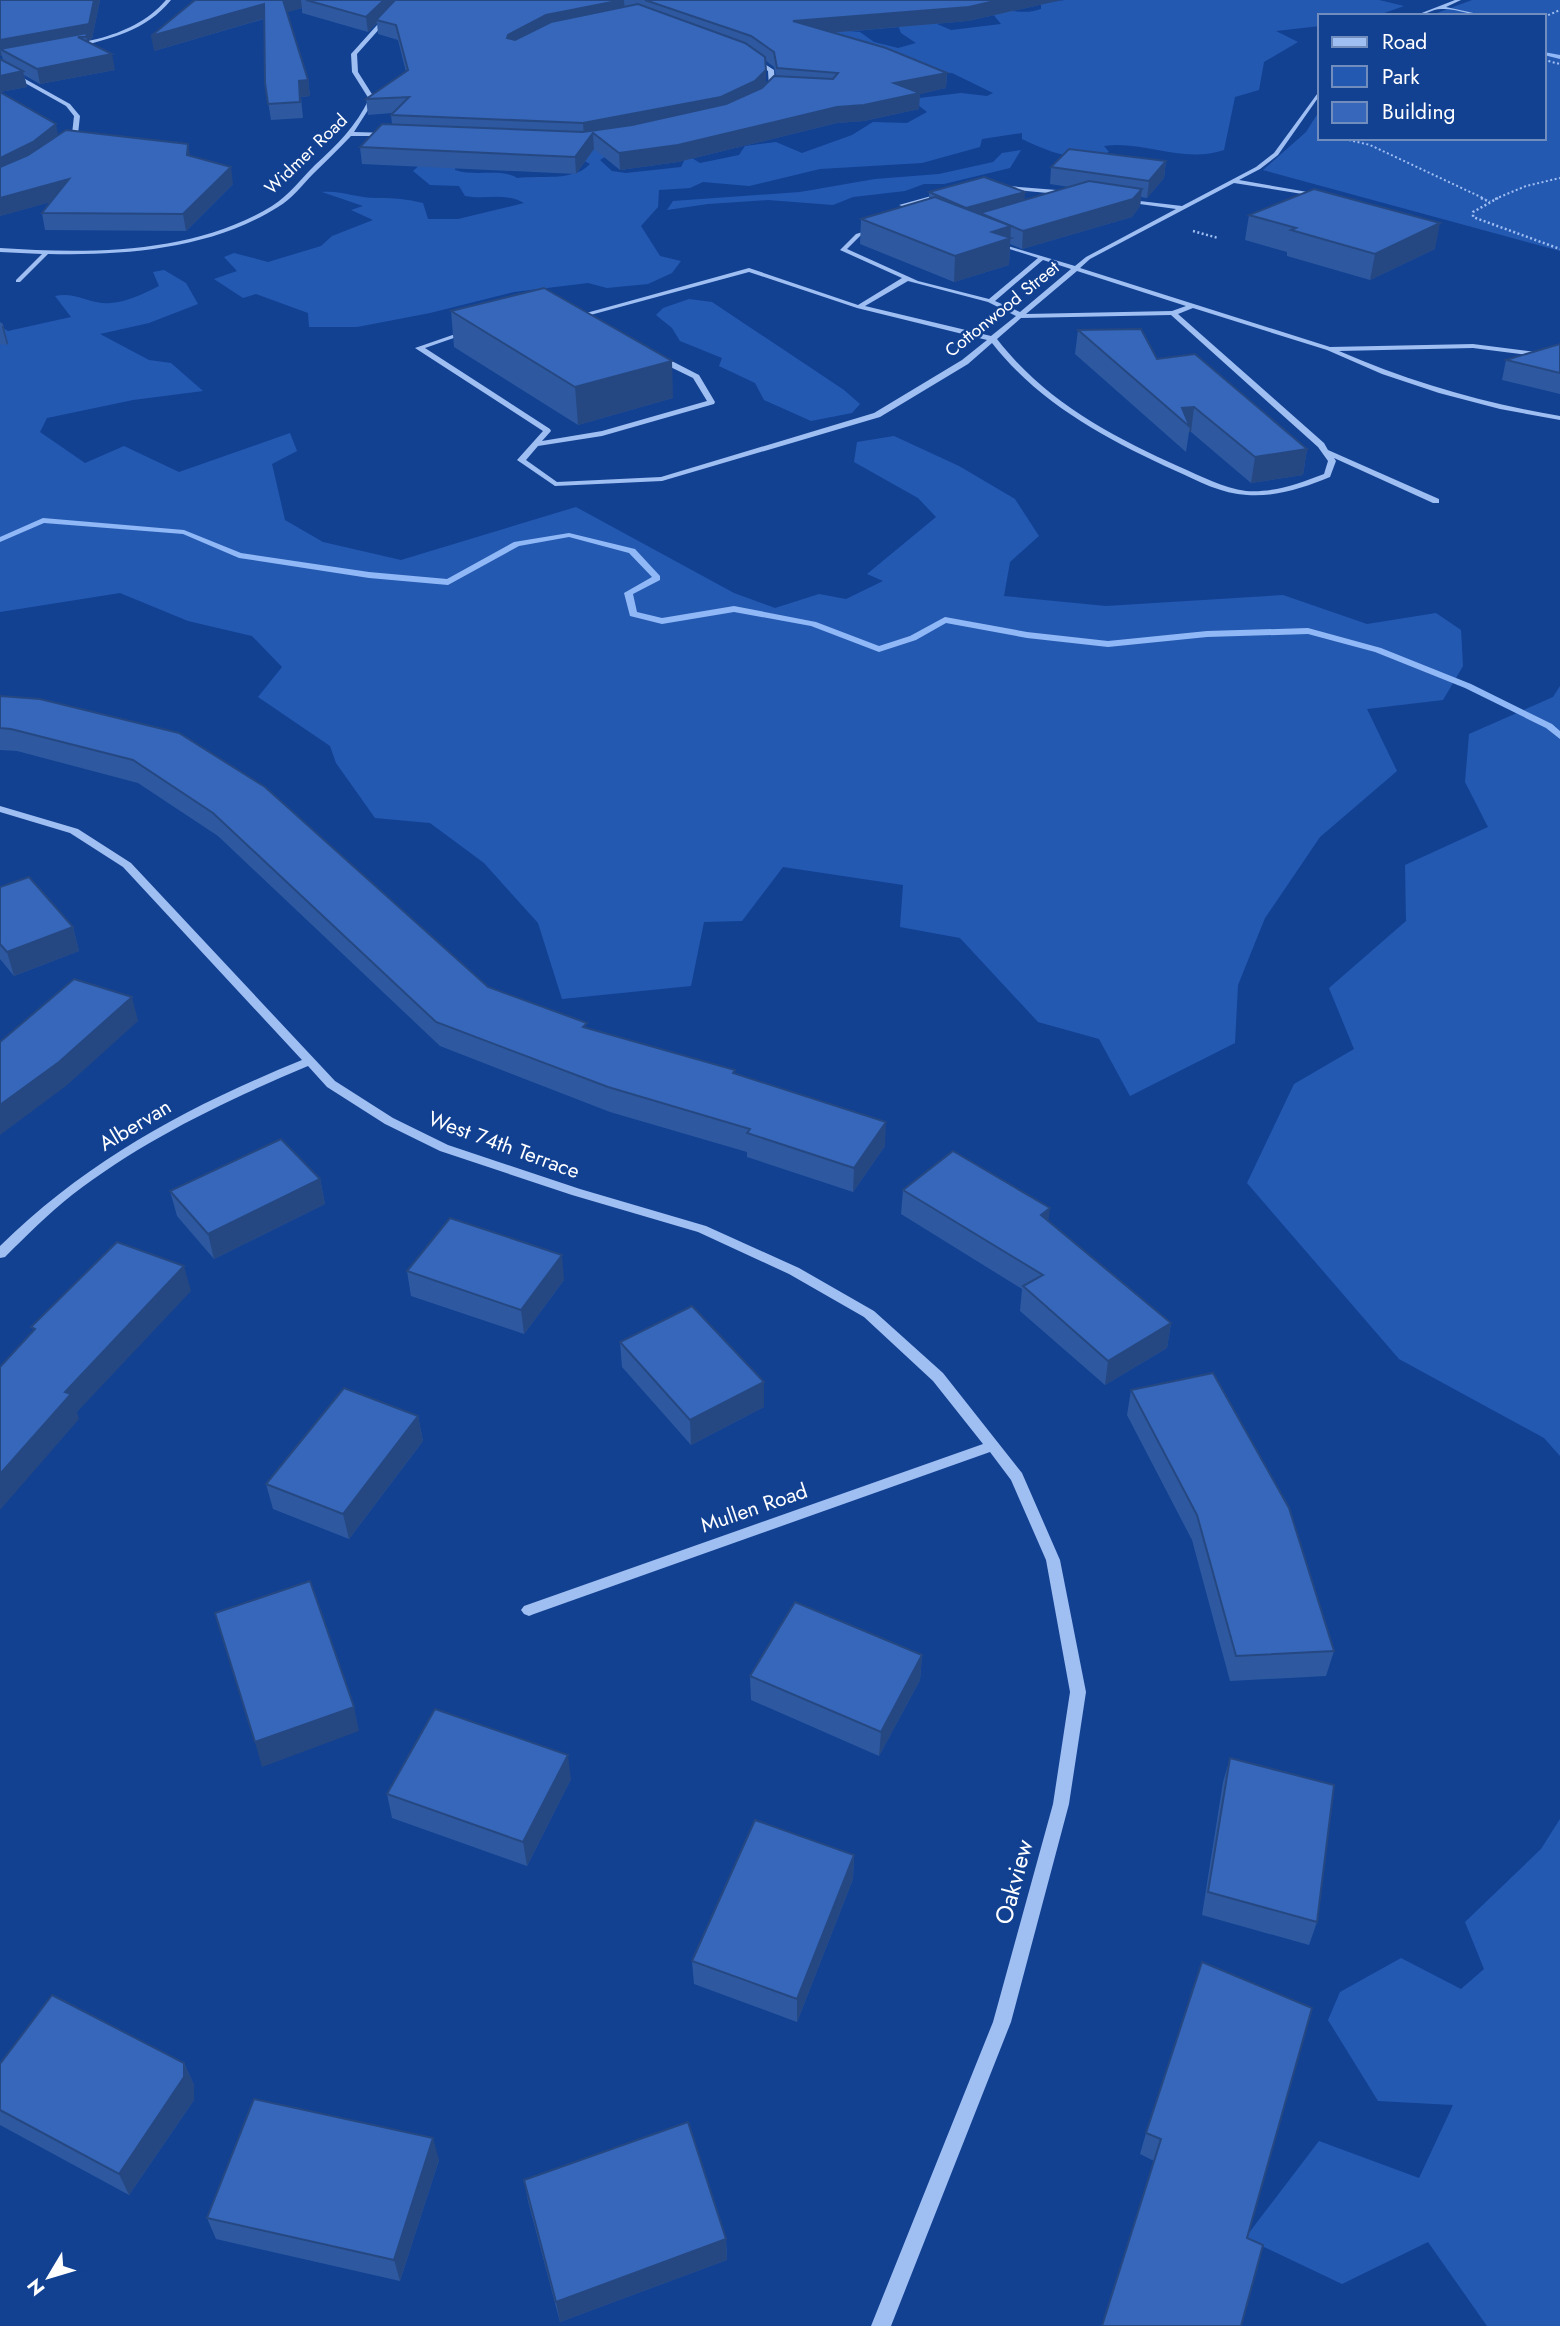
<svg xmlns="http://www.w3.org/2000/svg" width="1560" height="2326" font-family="Jost,sans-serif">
	<rect width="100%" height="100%" fill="#124192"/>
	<g fill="#2459b2">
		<path d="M 1065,0 L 1379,0 L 1404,6 L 1376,16 L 1320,16 L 1320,26 L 1276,31 L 1298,42 L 1264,62 L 1259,90 L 1235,97 L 1224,150 C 1183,164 1143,140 1104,146 L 1109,152 C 1081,165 1049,152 1022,139 L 1022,133 L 982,139 L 980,147 L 922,163 L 820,169 L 749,186 L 703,182 L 690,188 L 659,190 L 658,207 L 641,226 L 660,256 L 681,261 L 672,273 L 648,284 L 607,288 L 588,283 L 514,292 L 430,313 L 357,327 L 309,327 L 308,313 L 256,294 L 243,298 L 214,279 L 237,271 L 224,257 L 234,253 L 268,262 L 321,246 L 332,236 L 373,220 L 351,210 L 363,206 L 322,192 C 342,190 359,199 378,198 C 394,198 407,199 423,203 L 428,219 L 458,219 L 524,203 C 505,192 486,200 465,196 L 459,186 L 430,185 L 413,171 L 427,158 L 456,161 L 455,170 C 474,177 502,168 517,178 C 542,175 573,182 590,164 L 566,151 L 604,147 L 610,154 L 600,160 L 612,171 L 626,173 L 681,167 L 687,155 L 700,163 L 739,155 L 745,146 L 776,142 L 802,153 L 852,135 L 873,122 L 907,123 L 927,112 L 918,105 L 919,98 L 961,93 L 987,96 L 993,93 L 952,73 L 914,72 L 874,56 L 826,29 L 860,32 L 874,42 L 898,48 L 916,43 L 901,33 L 897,23 L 923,18 L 951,30 L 1001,24 L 992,13 C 1008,7 1022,16 1041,9 L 1041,4 Z"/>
		<polygon points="1472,0 1560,0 1560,251 1263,170 1306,132 1320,110 1320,138 1544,138 1544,16 1429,16"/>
		<polygon points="1021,150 1010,168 944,184 924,184 905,191 853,197 833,205 768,200 708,204 667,210 673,201 800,192 875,179 939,174 993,162 1002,153"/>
		<path d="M 164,270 L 186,283 L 198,304 L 149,323 L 100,334 L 149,360 L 171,363 L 203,391 L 133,400 L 47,418 L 40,432 L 85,463 L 124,446 L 179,472 L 290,433 L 297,451 L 272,464 L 285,520 L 323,542 L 401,560 L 576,507 L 734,593 L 775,608 L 819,594 L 846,599 L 883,581 L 867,574 L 936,517 L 918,498 L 854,462 L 857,442 L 894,436 L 959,466 L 1015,499 L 1039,536 L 1010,562 L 1004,596 L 1106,606 L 1283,595 L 1367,624 L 1436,613 L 1461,630 L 1463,666 L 1443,700 L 1367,709 L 1397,771 L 1320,837 L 1265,918 L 1238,985 L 1235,1043 L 1130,1096 L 1099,1039 L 1038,1022 L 960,938 L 900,927 L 903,885 L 783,867 L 742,921 L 704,922 L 691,986 L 562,999 L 538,923 L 484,863 L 430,823 L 375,818 L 336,763 L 330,746 L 258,697 L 282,667 L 252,636 L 188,621 L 120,593 L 0,612 L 0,326 L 8,331 L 71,317 L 55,296 C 75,291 91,305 111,303 C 127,302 145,293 159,286 L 153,272 Z"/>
		<polygon points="689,299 712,302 844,390 860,404 852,413 811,421 764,400 755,383 719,366 722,358 680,341 672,328 656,315 663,308"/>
		<polygon points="1560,686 1560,1456 1544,1438 1399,1359 1247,1183 1294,1084 1354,1049 1329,988 1406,921 1405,865 1488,827 1465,782 1469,734 1553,697"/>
		<polygon points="1560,1819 1560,2326 1487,2326 1428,2242 1342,2284 1245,2238 1319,2141 1419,2178 1453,2105 1378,2101 1328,2020 1340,1992 1401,1958 1461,1989 1484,1969 1465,1922 1541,1849"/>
	</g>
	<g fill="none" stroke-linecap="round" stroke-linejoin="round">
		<g fill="#90b8f6" fill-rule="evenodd">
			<polygon points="1544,52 1560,55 1560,59 1544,55"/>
			<polygon points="43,518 184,530 241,553 369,572 447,579 514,542 569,533 635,549 660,576 660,580 633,594 637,612 662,618 734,606 816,622 879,646 910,636 945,617 1027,632 1108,641 1207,631 1308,628 1381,648 1471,684 1552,724 1560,731 1560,739 1546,728 1465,688 1375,652 1308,634 1207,637 1108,647 1027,638 946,623 916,640 879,652 811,626 734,612 662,624 630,616 624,593 652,577 629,553 569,537 519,546 448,585 369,578 239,558 183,534 44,523 0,542 0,537"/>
		</g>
		<g stroke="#9fbef2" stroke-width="2" stroke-dasharray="2 2.5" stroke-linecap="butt">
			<polyline points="1544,17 1560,10"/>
			<polyline points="1544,60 1560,64"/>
			<polyline points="1340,138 1370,145 1485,199"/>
			<polyline points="1495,199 1526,186 1560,178"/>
		</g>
		<g stroke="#9fbef2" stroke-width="2.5" stroke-dasharray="2 2.5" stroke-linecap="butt">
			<polyline points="1481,198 1490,202"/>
			<polyline points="1498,198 1473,212 1473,217 1560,249"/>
			<polyline points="1193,231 1218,238"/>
		</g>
		<g fill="#9fbef2" fill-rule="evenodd">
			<path d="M 166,0 L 171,0 C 146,31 110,39 72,48 L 69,46 C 78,43 88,41 97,39 C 124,32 148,21 166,0 Z"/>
			<path d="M 404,0 L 409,0 L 390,17 L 357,54 L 358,72 L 375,99 L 354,132 L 389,133 L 391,136 L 351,136 C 339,149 326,161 313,174 C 302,185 292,199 278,207 C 212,249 124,256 48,254 L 20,282 L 16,282 L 16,280 L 42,254 L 0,252 L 0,248 C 90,254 193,254 272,206 C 289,195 301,179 315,165 C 337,145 356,126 369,99 L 352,72 L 351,54 L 386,15 Z"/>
			<path d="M 1455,0 L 1461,0 L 1446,7 L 1487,16 C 1472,16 1456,8 1441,9 C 1432,9 1424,16 1414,16 Z"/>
			<polygon points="750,57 754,57 774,70 775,87 770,92 765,91 769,87 768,71 750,59"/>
			<polygon points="0,65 70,104 80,116 78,134 68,144 63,143 72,134 74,116 66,106 0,69"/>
			<path d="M 1320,90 L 1320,95 L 1278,155 L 1260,169 L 1239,180 L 1319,194 L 1321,197 L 1234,183 L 1090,259 L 1080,268 L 1330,347 L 1473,344 L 1560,355 L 1560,359 L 1473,348 L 1339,351 C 1410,382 1483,403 1560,416 L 1560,420 L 1500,409 L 1439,393 L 1382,374 L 1327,350 L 1193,308 L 1178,314 L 1324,443 L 1328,450 L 1439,499 L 1439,503 L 1433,503 L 1334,458 L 1336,461 L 1330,477 C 1303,488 1276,497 1247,495 C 1222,494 1198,481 1176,471 C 1106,439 1040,404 992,343 L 968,364 L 880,417 L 662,481 L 555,486 L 517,460 L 543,431 L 415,348 L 467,330 L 471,330 L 471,332 L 425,348 L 550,429 L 551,431 L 542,441 L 602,431 L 707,401 L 693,378 L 654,359 L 654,355 L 660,355 L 699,375 L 715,402 L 714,404 L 602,436 L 538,446 L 526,460 L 557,482 L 661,477 L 874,413 L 962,360 L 987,340 L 857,308 L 749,272 L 583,317 L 579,317 L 579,315 L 749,268 L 858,305 L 902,278 L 840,250 L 856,234 L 876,228 L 878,231 L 860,236 L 847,249 L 918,281 L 989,299 L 1038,258 L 994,244 L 994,242 L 1075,266 L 1086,257 L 1176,209 L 1125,202 L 1123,199 L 1182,206 L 1256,167 L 1274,153 ZM 1043,260 L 1071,269 L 1020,312 L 995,301 ZM 1077,271 L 1186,306 L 1172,311 L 1026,314 ZM 908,281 L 988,302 L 1016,316 L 991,336 L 865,306 ZM 1171,315 L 1318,447 L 1328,461 L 1324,474 C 1298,484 1273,493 1246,491 C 1223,488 1201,476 1180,467 C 1109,435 1045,401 997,339 L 1021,318 Z"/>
			<polygon points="996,185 1069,191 1072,193 1069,195 994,188"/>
			<polygon points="942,193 947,194 908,205 922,211 922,213 899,205"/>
			<path d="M 0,806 L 78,829 L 131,863 L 335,1081 L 393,1118 L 448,1145 L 580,1189 L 706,1226 L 799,1268 L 874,1311 L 943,1373 L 1022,1473 L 1060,1560 L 1086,1692 L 1069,1804 L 1011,2022 L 891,2326 L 871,2326 L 993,2022 L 1053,1804 L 1070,1692 L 1046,1560 L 1011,1480 L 990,1452 L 534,1614 L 529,1616 L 524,1614 L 521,1610 L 524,1606 L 983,1444 L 933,1381 L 864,1317 L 789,1274 L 698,1232 L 572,1195 L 440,1151 L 385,1124 L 327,1087 L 308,1066 C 225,1101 143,1140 72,1195 C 48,1214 26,1236 5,1257 L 0,1258 L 0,1246 C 89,1159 187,1107 302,1060 L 123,867 L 70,833 L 0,812 Z"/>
		</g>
	</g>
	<g fill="#2e59a0" fill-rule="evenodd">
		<polygon points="0,0 100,0 92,39 89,40 89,43 115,70 40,84 24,75 27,87 0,92 58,135 191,156 233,184 186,231 45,230 42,213 50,202 0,216 0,59 3,60 2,56 0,56"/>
		<path d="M 195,0 L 1062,0 L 968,21 L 832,33 L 947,73 L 946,88 L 920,94 L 919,109 L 864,121 L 837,123 L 678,162 L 620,170 L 594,149 L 576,174 L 362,164 L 360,147 L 392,124 L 391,115 L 392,113 L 368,115 L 366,99 L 406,72 L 398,40 L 378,34 L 377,23 L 368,32 L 302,13 L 302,8 L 287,12 L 308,80 L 310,96 L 301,97 L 303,118 L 271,120 L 265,83 L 264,19 L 154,51 ZM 766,61 L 774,67 L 776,76 L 766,83 Z"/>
		<polygon points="1166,161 1164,178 1147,198 1141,197 1140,206 1132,217 1022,249 1010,244 1009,265 954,282 860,244 861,219 929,199 929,192 1025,200 1069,187 1050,184 1051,167"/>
		<polygon points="1249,215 1435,249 1370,280 1287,256 1287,252 1245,240"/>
		<polygon points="451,311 673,398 578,425 454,347"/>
		<polygon points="0,322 3,324 8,343 7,345 0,344"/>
		<polygon points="1078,330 1157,359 1307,449 1303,475 1251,483 1191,432 1189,432 1186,452 1075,354"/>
		<polygon points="1560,344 1560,394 1502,380 1506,360"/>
		<polygon points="0,696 40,699 488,987 587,1029 735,1073 885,1146 853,1192 747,1157 747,1152 610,1112 440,1046 218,836 138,783 17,751 0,750"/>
		<polygon points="0,887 73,927 79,951 14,976 0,959"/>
		<polygon points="320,1179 325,1204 214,1259 177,1216 170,1191"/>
		<polygon points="903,1190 1049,1221 1171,1323 1167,1348 1105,1385 1020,1311 1022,1289 901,1214"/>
		<polygon points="407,1271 564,1280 524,1334 411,1296"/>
		<polygon points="620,1342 764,1382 764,1407 691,1445 622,1367"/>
		<polygon points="1131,1390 1334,1651 1326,1676 1230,1681 1192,1540 1127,1415"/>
		<polygon points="418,1416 423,1441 349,1539 273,1509 266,1484"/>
		<polygon points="922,1655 920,1680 879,1756 751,1700 750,1676"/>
		<polygon points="1230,1758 1317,1922 1309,1945 1202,1915 1223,1782"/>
		<polygon points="571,1779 527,1866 392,1818 387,1794"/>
		<polygon points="854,1855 853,1879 797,2022 694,1984 692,1961"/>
		<polygon points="1202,1962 1241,2326 1154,2161 1140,2154 1146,2133"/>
		<polygon points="184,2063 194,2085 194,2100 129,2195 0,2125 0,2064"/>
		<polygon points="439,2160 400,2281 216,2239 207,2218"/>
		<polygon points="524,2180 726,2239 727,2260 560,2322 528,2201"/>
	</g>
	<g fill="#264882">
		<polygon points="94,0 100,0 92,39 89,40 90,48 89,52 86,37 78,37 0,49 2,56 0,56 0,40"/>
		<polygon points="283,0 301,0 302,8 285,13"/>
		<polygon points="384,0 400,0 376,20 377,23 368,32 366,17"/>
		<polygon points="624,0 625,14 509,50 507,38 508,35 546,15"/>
		<polygon points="999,0 1062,0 968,21 793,36 793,21"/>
		<polygon points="264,4 266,18 154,51 151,36"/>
		<polygon points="112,54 115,70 40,84 37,69"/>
		<polygon points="766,70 766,86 755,97 598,137 593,133 594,149 576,174 575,157 584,139 583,123"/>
		<polygon points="23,71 27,87 0,92 0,76"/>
		<polygon points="947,73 946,88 920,94 919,109 864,121 837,123 678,162 620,170 619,153 894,83"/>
		<polygon points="308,80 310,96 301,97 303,118 299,81"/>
		<polygon points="56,124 59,141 0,177 0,158"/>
		<polygon points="188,144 191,160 187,155"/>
		<polygon points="1166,161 1164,178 1147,198 1149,181"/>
		<polygon points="231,167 233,184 186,231 183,214"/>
		<polygon points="69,179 73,196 0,216 0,198"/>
		<polygon points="1142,189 1140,206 1132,217 1022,249 1023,231"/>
		<polygon points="1025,192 1024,210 980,213 979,221 965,225 966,208"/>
		<polygon points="1440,223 1435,249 1370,280 1375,254"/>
		<polygon points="1011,226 1009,265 954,282 955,256 992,232"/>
		<polygon points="3,324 8,343 7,345 2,327"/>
		<polygon points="672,361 673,398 578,425 575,387"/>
		<polygon points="1194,407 1191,432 1189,432 1190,427 1182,408"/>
		<polygon points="1307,449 1303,475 1251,483 1255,457"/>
		<polygon points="73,927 79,951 14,976 7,952"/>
		<polygon points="132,997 138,1021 66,1086 0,1135 0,1105"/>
		<polygon points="886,1122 885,1146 853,1192 854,1168"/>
		<polygon points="320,1179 325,1204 214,1259 208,1234"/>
		<polygon points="1050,1208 1047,1232 1041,1215"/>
		<polygon points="562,1255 564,1280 524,1334 521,1310"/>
		<polygon points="184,1266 191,1291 77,1412 79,1419 0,1510 0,1474 65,1392"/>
		<polygon points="1171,1323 1167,1348 1105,1385 1108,1361"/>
		<polygon points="764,1382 764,1407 691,1445 690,1420"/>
		<polygon points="418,1416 423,1441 349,1539 343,1514"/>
		<polygon points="922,1655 920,1680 879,1756 881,1732"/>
		<polygon points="354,1707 359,1731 262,1767 255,1742"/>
		<polygon points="568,1755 571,1779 527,1866 523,1842"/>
		<polygon points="854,1855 853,1879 797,2022 797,1999"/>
		<polygon points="184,2063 194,2085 194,2100 129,2195 119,2174"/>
		<polygon points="433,2138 439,2160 400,2281 394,2260"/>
		<polygon points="726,2239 727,2260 560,2322 556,2302"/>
	</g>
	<g fill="#3667ba" stroke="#264882" stroke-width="2">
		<polygon points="0,0 94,0 89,24 0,40"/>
		<polygon points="195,0 283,0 308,80 299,81 300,102 268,104 265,83 264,4 151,36"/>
		<polygon points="306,0 384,0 366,17"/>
		<polygon points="395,0 622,0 546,15 508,35 507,38 515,40 551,22 638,4 745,43 765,57 766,70 755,81 721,97 583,123 391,115 409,97 366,99 408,70 396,25 376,20"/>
		<polygon points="645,0 999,0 969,7 793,21 886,48 947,73 894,83 920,93 864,105 837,107 678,145 619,153 593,133 575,157 360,147 382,124 583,132 632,125 726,104 762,88 774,76 833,79 838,73 777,68 774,52 751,36"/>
		<polygon points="87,33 86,37 78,37 112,54 37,69 0,49"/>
		<polygon points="0,59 23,71 0,76"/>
		<polygon points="0,92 56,124 33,142 0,158"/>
		<polygon points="66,130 188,144 187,155 231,167 183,214 42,213 69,179 0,198 0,167 28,155"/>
		<polygon points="1069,149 1166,161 1149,181 1051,167"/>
		<polygon points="984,177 1025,192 966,208 929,192"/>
		<polygon points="1089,181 1142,189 1133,199 1023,231 980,213"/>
		<polygon points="1314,189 1440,223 1375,254 1291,230 1296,228 1249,215"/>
		<polygon points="935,197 1011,226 992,232 1011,238 955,256 861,219"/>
		<polygon points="544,288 672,361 575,387 451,311"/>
		<polygon points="1141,329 1157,359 1195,354 1307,449 1255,457 1194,407 1182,408 1190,427 1078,330"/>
		<polygon points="1560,344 1560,373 1506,360"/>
		<polygon points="0,696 40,699 179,733 265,787 488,987 587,1023 583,1027 735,1070 733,1073 886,1122 854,1168 747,1133 750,1129 608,1087 436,1022 213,813 133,760 11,729 0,728"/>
		<polygon points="29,877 73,927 7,952 0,944 0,887"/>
		<polygon points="74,979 132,997 59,1062 0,1105 0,1042"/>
		<polygon points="281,1139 320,1179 208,1234 170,1191"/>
		<polygon points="953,1151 1050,1208 1041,1215 1171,1323 1108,1361 1023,1286 1043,1275 903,1190"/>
		<polygon points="450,1218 562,1255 521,1310 407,1271"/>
		<polygon points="117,1242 184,1266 65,1392 71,1394 0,1474 0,1367 35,1329 31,1327"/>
		<polygon points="692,1306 764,1382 690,1420 620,1342"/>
		<polygon points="1213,1373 1289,1508 1334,1651 1236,1656 1197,1515 1131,1390"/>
		<polygon points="344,1388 418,1416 343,1514 266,1484"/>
		<polygon points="310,1581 354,1707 255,1742 215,1613"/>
		<polygon points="795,1602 922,1655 881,1732 750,1676"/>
		<polygon points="435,1709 568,1755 523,1842 387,1794"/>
		<polygon points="1230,1758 1334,1785 1317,1922 1208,1892"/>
		<polygon points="755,1820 854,1855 797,1999 692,1961"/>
		<polygon points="1202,1962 1312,2008 1247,2238 1263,2245 1241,2326 1102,2326 1161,2139 1146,2133"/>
		<polygon points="52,1995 184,2063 184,2077 119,2174 0,2110 0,2064"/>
		<polygon points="254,2099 433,2138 394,2260 207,2218"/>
		<polygon points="688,2122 726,2239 556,2302 524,2180"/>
	</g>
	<g text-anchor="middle" stroke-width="5" stroke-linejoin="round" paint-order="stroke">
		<g font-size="18" fill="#fff" stroke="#124192">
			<text transform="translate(306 154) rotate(-44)" y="6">Widmer Road</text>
			<text transform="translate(1002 309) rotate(-39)" y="6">Cottonwood Street</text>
		</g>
		<g font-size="21" fill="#fff" stroke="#124192">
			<text transform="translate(135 1125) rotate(-31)" y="7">Albervan</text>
			<text transform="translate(504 1145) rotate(20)" y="7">West 74th Terrace</text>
			<text transform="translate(754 1508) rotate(-19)" y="7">Mullen Road</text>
		</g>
		<g font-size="24" fill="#fff" stroke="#124192">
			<text transform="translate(1014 1882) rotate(-75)" y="8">Oakview</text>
		</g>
	</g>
	<rect x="1318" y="14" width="228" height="126" fill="#124192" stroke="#718dbe" stroke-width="2"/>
	<rect x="1332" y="37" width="35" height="10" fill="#9fbef2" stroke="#718dbe" stroke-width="2"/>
	<text x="1382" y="49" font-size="21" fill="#ffffff">Road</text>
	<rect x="1332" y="66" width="35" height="21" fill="#2459b2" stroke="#718dbe" stroke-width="2"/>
	<text x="1382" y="84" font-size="21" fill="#ffffff">Park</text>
	<rect x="1332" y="102" width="35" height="21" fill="#3667ba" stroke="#718dbe" stroke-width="2"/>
	<text x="1382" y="119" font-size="21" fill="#ffffff">Building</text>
	<g transform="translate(49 2277) rotate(232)" stroke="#124192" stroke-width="5" paint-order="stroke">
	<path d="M0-5L12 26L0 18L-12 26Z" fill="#ffffff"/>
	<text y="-10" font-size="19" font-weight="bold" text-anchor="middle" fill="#ffffff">N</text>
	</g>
</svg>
